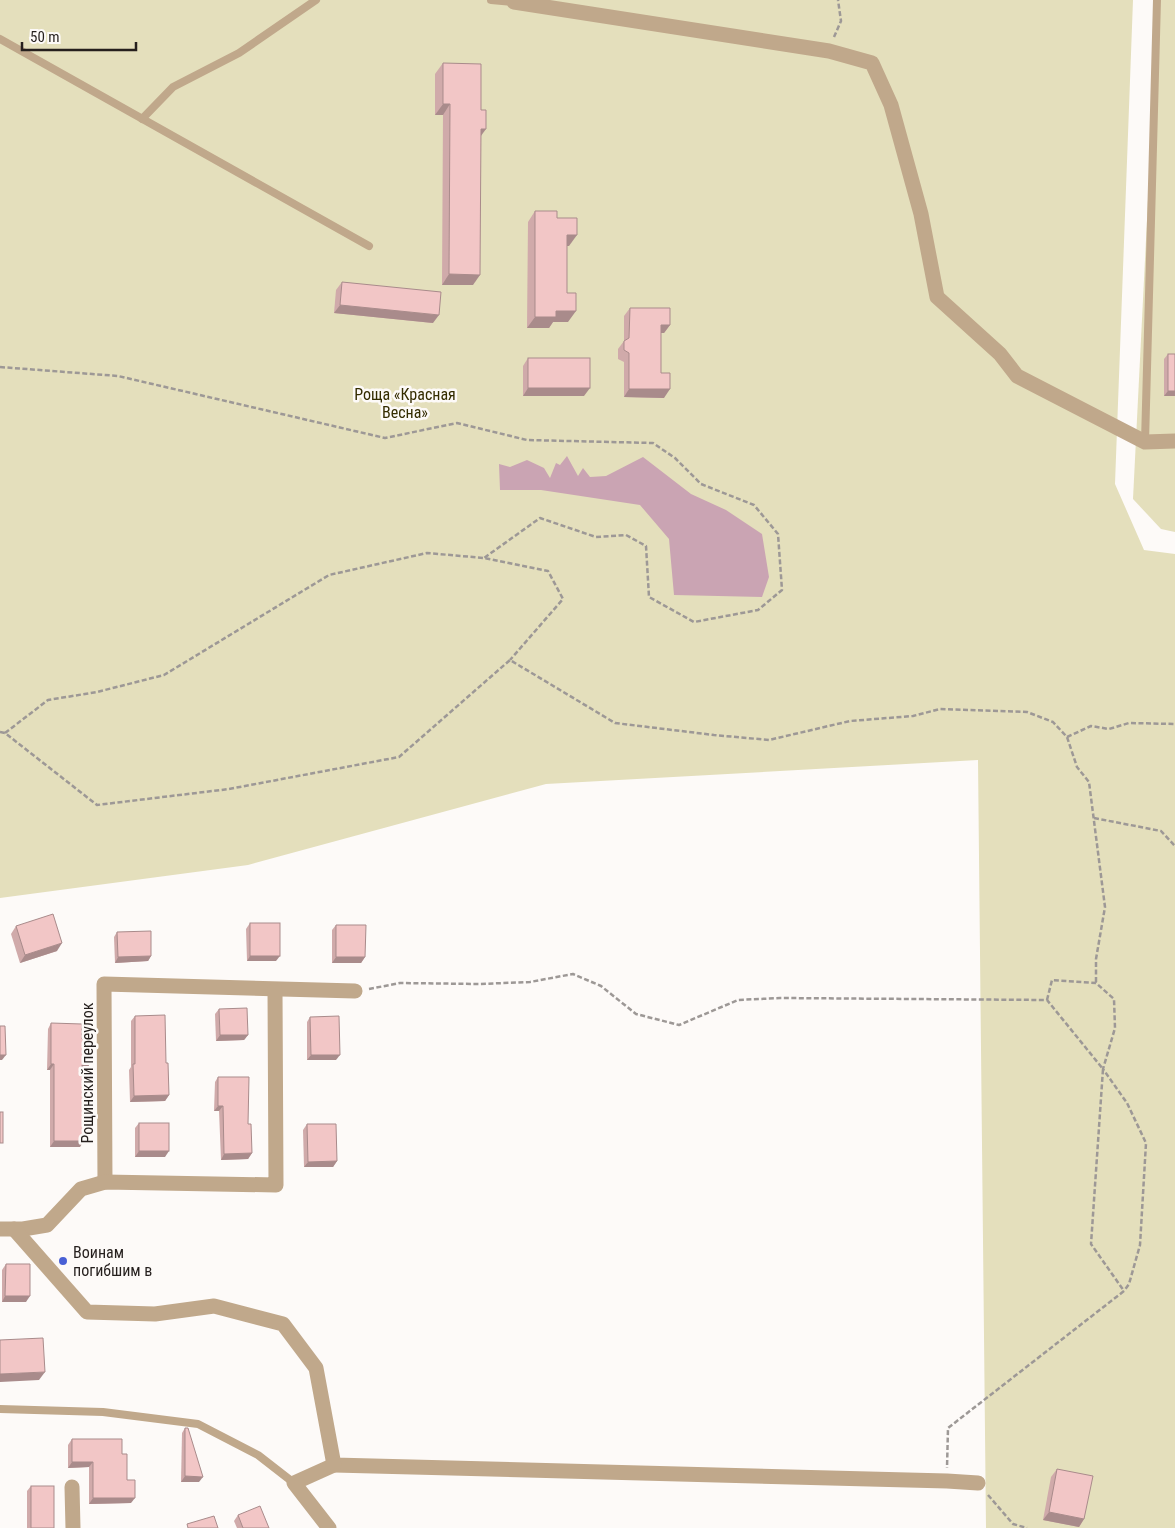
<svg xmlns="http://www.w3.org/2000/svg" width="1175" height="1528" font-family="'Roboto Condensed',sans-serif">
	<rect width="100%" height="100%" fill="#fdfaf8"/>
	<g fill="#e4dfbc">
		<polygon points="0,0 1133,0 1115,484 1144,550 1175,554 1175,1528 986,1528 978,760 546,784 248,865 0,898"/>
		<polygon points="1158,0 1175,0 1175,532 1161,529 1133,499"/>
	</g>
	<polygon fill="#caa4b3" points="567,456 578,476 583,468 590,477 606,476 643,457 691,494 726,510 762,534 769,577 762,597 674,595 669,539 640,505 541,490 500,490 499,464 510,467 527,460 544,468 550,478 556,463 560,465"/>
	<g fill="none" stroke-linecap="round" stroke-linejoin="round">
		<g stroke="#9d9896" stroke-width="2.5" stroke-dasharray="5 2.5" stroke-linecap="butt">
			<polyline points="834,37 841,21 838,0"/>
			<polyline points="0,367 118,376 385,438 457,423 527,440 653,443 675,458 701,484 754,505 778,534 782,590 758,610 694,622 649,597 646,546 626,535 596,537 540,518 484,558"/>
			<polyline points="0,732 5,733 97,805 229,789 399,757 510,660 615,723 714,735 769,740 850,721 913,716 940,709 1027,712 1053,722 1067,737 1077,767 1089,782 1105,907 1096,959 1096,983"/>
			<polyline points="5,733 48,700 97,692 164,675 329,575 427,553 484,558 548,571 563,599 510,660"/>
			<polyline points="1067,737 1091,726 1109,729 1129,723 1175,724"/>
			<polyline points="1094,818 1161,831 1175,846"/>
			<polyline points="369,989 400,983 480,984 530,982 573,974 601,986 636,1014 679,1025 738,1000 780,998 1047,1000 1103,1069 1091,1244 1124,1291 948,1428 947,1468"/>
			<polyline points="1047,1000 1052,980 1096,983 1114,999 1115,1028 1103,1069 1127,1103 1146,1143 1140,1245 1129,1284 1124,1291"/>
			<polyline points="988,1495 1013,1524 1027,1528"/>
		</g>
		<g stroke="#c0a88b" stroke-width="8">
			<polyline points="491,0 514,2"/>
			<polyline points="0,39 369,246"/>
			<polyline points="142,119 173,87 239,53 316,0"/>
			<polyline points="1145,442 1157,0"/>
			<polyline points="0,1409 103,1412 198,1424 258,1455 294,1483"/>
		</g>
		<g stroke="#c0a88b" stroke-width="15">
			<polyline points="514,2 829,51 872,63 891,105 921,214 937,297 1000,354 1017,376 1145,442 1175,441"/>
			<polyline points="105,1182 104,984 355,991"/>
			<polyline points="0,1229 23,1229 47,1225 81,1189 105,1182 276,1185 275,990"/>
			<polyline points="14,1229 87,1312 155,1314 214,1306 283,1324 316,1368 334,1465 947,1481 978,1483"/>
			<polyline points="72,1487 73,1528"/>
			<polyline points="329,1528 294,1483 334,1465"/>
		</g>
	</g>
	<g fill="#d0aaaa">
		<polygon points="443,63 481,137 473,285 442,285 443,115 435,115 435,74"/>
		<polygon points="535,211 557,218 569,246 567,246 567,293 568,322 553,322 549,328 527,328 528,222"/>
		<polygon points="342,282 433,323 334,313 336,290"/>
		<polygon points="630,308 670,325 664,333 661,333 661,373 664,398 624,397 624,362 618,359 618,349 624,341 624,316"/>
		<polygon points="1168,354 1175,354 1175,396 1164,396 1164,359"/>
		<polygon points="528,358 584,396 523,396 523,366"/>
		<polygon points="250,923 276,961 247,961 246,929"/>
		<polygon points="336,925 365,957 361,963 332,963 332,930"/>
		<polygon points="16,926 57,951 20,963 11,934"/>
		<polygon points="117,932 151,956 148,961 115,963 114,937"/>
		<polygon points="219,1009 248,1035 244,1040 216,1041 215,1014"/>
		<polygon points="135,1016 166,1063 169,1095 165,1101 130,1102 129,1070 131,1067 131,1021"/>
		<polygon points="310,1017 336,1060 307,1060 307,1022"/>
		<polygon points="51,1023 82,1039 89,1065 86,1070 83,1070 80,1147 50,1147 50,1070 47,1070 48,1029"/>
		<polygon points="218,1077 248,1124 252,1153 248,1159 221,1160 219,1111 214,1111 215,1082"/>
		<polygon points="139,1123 165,1157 135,1157 135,1128"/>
		<polygon points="307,1124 337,1161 333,1167 304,1167 303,1130"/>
		<polygon points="6,1264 26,1302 2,1302 2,1270"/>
		<polygon points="185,1428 199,1482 181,1482 182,1433"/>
		<polygon points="72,1439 122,1454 131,1503 89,1504 89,1467 68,1468 68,1445"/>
		<polygon points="1057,1469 1084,1519 1079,1527 1043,1520 1051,1477"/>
		<polygon points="31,1486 54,1528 27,1528 27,1491"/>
		<polygon points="238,1515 269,1528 237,1528 234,1521"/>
	</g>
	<g fill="#a98b8b">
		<polygon points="443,104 450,104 443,115 435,115"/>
		<polygon points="481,129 486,129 478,140"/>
		<polygon points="567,235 577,235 569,246 560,246"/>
		<polygon points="449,274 480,275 473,285 442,285"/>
		<polygon points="340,305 439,315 433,323 334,313"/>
		<polygon points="556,311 576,311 568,322 553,322 549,328 527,328 535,317"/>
		<polygon points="661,325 670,325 664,333 656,333"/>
		<polygon points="528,388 590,388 584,396 523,396"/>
		<polygon points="629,389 670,389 664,398 624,397"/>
		<polygon points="1168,391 1175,391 1175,396 1164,396"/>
		<polygon points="62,943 57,951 20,963 25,955"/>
		<polygon points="151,956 148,961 115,963 118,957"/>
		<polygon points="250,956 280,956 276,961 247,961"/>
		<polygon points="336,957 365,957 361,963 332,963"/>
		<polygon points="220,1035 248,1035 244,1040 216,1041"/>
		<polygon points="0,1055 6,1055 2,1060 0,1060"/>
		<polygon points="311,1055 340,1055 336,1060 307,1060"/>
		<polygon points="51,1064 54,1064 50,1070 47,1070"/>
		<polygon points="82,1065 89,1065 86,1070 79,1070"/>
		<polygon points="169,1095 165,1101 130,1102 134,1096"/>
		<polygon points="218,1106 223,1106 219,1111 214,1111"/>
		<polygon points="54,1141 84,1141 80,1147 50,1147"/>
		<polygon points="139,1151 169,1151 165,1157 135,1157"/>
		<polygon points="252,1153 248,1159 221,1160 224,1154"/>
		<polygon points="337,1161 333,1167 304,1167 308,1162"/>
		<polygon points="5,1296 30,1296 26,1302 2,1302"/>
		<polygon points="45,1372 39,1380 0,1382 0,1374"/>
		<polygon points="72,1462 93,1462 89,1467 68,1468"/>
		<polygon points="185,1476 203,1477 199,1482 181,1482"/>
		<polygon points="93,1498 135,1498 131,1503 89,1504"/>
		<polygon points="1049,1512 1084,1519 1079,1527 1043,1520"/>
	</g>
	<g fill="#f2c6c6" stroke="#a98b8b">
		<polygon points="443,63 481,64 481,110 486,110 486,129 481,129 480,275 449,274 450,104 443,104"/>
		<polygon points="535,211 557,211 557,218 577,218 577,235 567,235 567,293 576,293 576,311 556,311 556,317 535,317"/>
		<polygon points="342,282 441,292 439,315 340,305"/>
		<polygon points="630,308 670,308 670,325 661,325 661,373 670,373 670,389 629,389 629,353 624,350 624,341 629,338"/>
		<rect x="1168" y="354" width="7" height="37"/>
		<rect x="528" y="358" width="62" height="30"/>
		<polygon points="53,914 62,943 25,955 16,926"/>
		<rect x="250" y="923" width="30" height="33"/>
		<polygon points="336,925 366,925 365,957 336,957"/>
		<polygon points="151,931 151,956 118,957 117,932"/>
		<polygon points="247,1008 248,1035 220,1035 219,1009"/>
		<polygon points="165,1015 166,1063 168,1063 169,1095 134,1096 133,1064 135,1064 135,1016"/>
		<polygon points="339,1016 340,1055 311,1055 310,1017"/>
		<polygon points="51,1023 82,1024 82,1039 90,1039 89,1065 82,1065 84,1141 54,1141 54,1064 51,1064"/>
		<polygon points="0,1026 5,1026 6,1055 0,1055"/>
		<polygon points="218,1077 249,1077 248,1124 251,1124 252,1153 224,1154 223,1106 218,1106"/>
		<rect x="0" y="1112" width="3" height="31"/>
		<rect x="139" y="1123" width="30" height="28"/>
		<polygon points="307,1124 336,1124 337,1161 308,1162"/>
		<polygon points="6,1264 30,1264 30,1296 5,1296"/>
		<polygon points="43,1338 45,1372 0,1374 0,1340"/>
		<polygon points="185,1428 188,1428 203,1477 185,1476"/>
		<polygon points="72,1439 122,1439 122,1454 127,1454 127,1480 135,1480 135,1498 93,1498 93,1462 72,1462"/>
		<polygon points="1057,1469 1093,1476 1084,1519 1049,1512"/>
		<rect x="31" y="1486" width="23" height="42"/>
		<polygon points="260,1506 269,1528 243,1528 238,1515"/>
		<polygon points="214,1516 218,1528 188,1528 187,1524"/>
	</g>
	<circle fill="#4960d5" stroke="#fdfaf8" stroke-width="2" cx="63" cy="1261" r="5"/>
	<g text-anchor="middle" stroke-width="5" stroke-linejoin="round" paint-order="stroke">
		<g font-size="16" fill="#342c00" stroke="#fdfaf8">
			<text x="405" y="400">Роща «Красная<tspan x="405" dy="18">Весна»</tspan></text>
		</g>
		<g font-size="16" fill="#251f1d" stroke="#fdfaf8">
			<text transform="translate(87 1073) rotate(-90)" y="6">Рощинский переулок</text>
		</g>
		<g font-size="16" fill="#251f1d" stroke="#fdfaf8" text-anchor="start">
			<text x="73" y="1258">Воинам<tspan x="73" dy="18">погибшим в</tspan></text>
		</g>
	</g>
	<path d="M22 42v8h114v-8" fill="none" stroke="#251f1d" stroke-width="2.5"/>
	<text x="30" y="42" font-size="15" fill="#251f1d" stroke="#fdfaf8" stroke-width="4" paint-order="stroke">50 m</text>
</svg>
